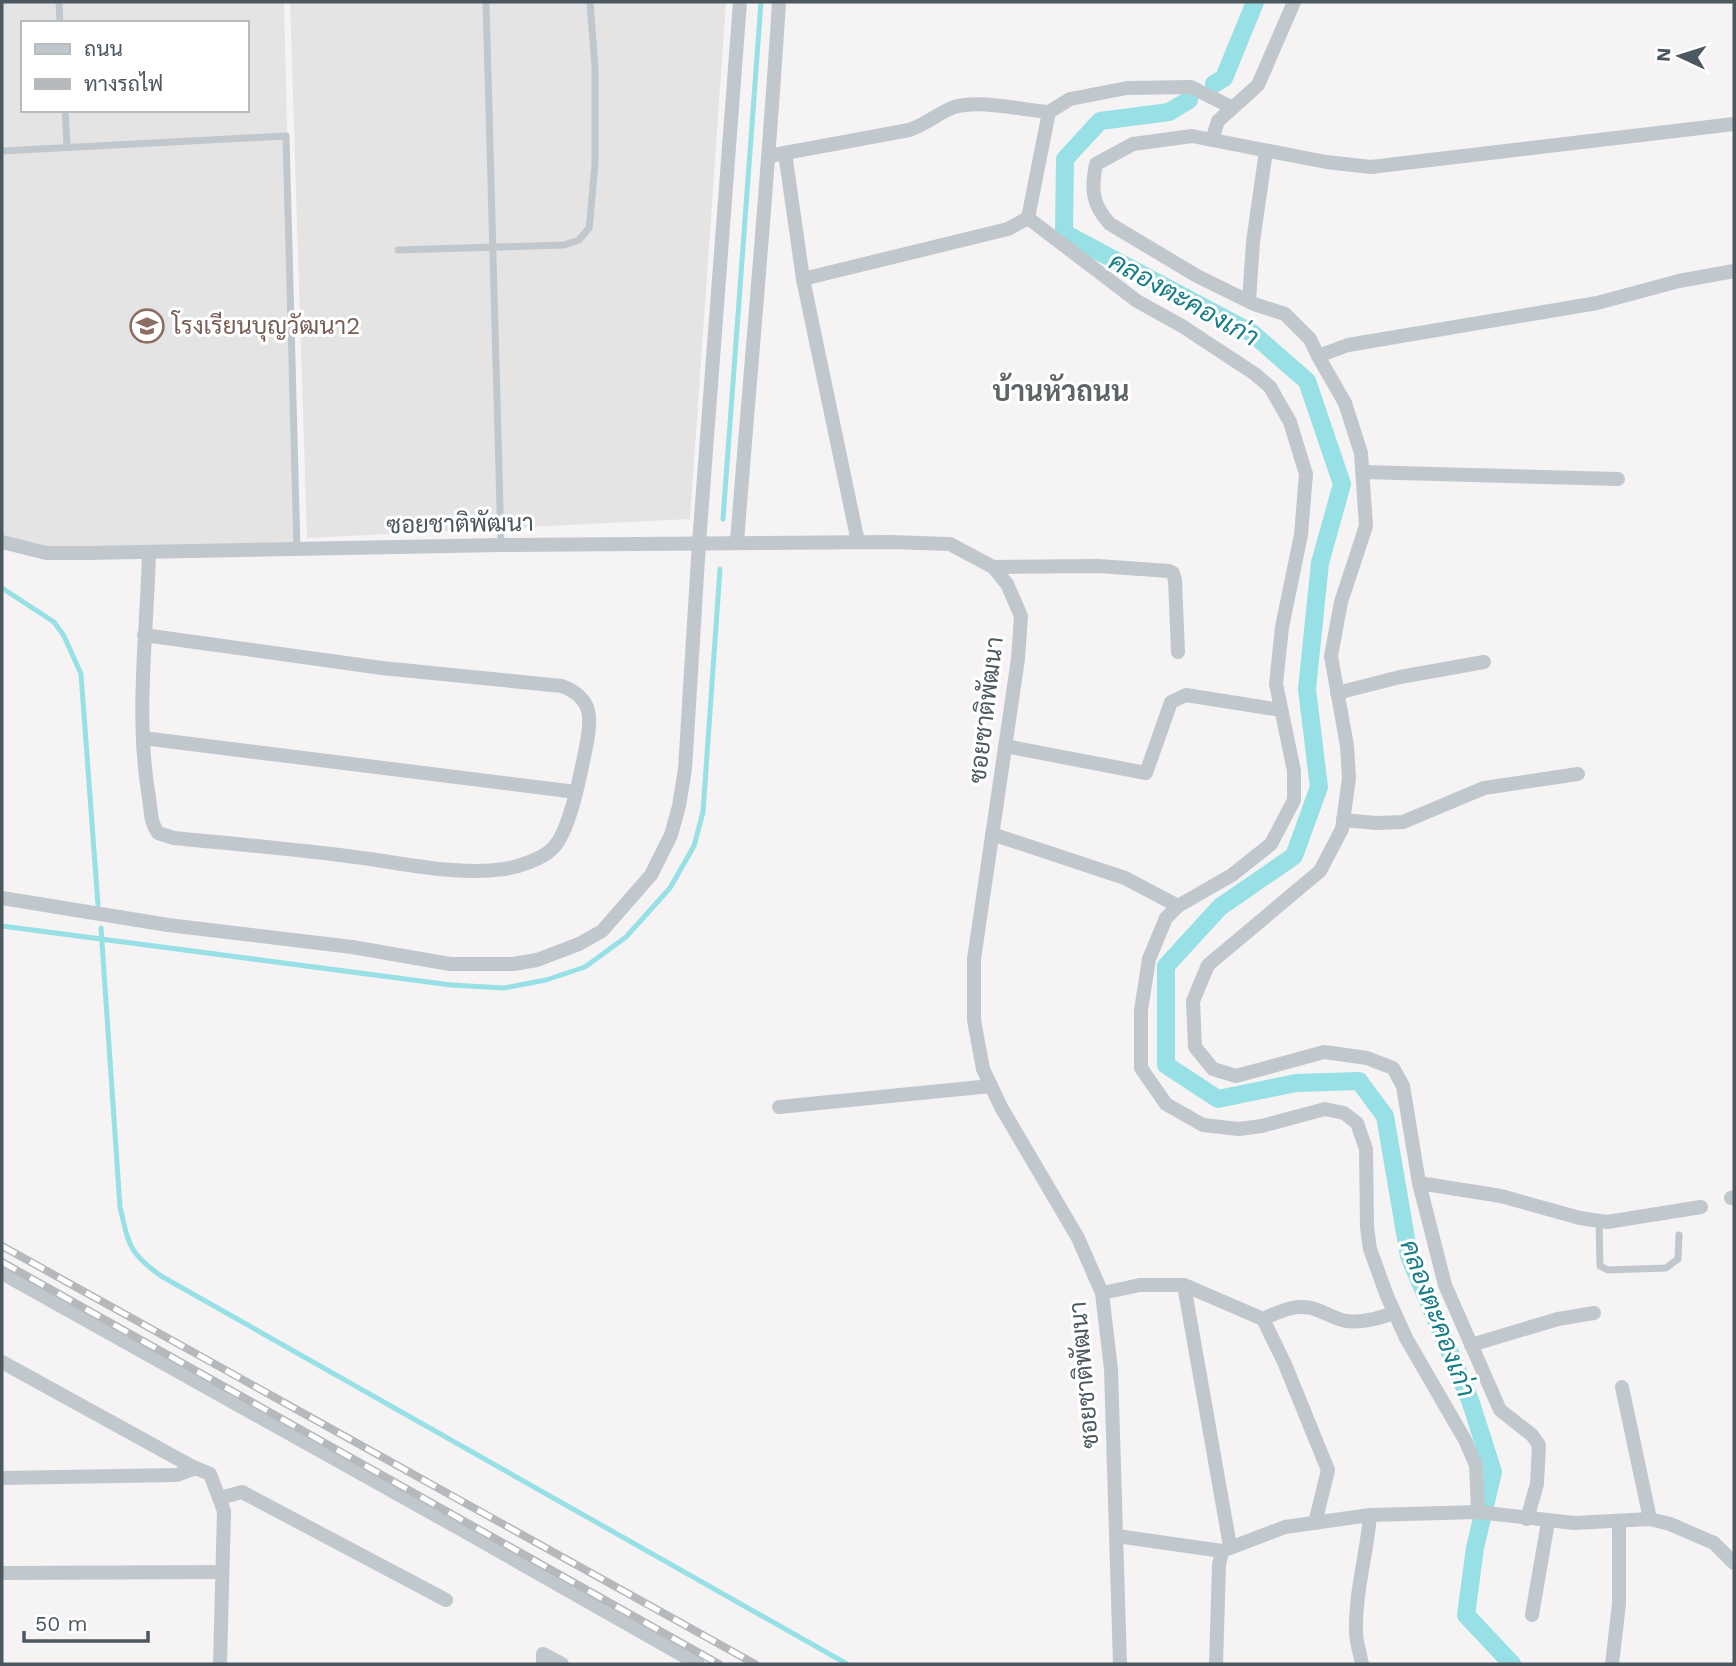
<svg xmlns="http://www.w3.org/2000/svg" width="1736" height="1666" font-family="'Work Sans',Sarabun,sans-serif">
	<rect width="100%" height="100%" fill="#f5f3f3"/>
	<g fill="#e5e4e4" fill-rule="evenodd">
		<path d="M 2,2 L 284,2 L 297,550 L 87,553 L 2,542 ZM 23,23 L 247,23 L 247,110 L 23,110 Z"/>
		<polygon points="290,2 726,2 690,519 307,538"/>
	</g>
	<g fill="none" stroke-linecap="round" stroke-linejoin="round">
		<g stroke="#97e0e6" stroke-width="5">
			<polyline points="723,519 761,2"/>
			<polyline points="2,588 54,622 64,636 81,674 98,905"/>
			<polyline points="2,926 451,985 504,988 546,980 585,967 626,937 670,888 694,846 703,812 720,569"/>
			<path d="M 101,928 L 120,1207 C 129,1245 128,1252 161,1276 L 847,1664"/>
		</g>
		<g stroke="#97e0e6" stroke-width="18">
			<polyline points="1214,84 1224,78 1255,2"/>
			<polyline points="1189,100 1169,112 1100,121 1065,159 1064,233 1252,333 1307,381 1342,484 1320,563 1307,689 1319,787 1294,856 1220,907 1166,966 1166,1065 1218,1099 1296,1083 1359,1081 1385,1116 1409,1256 1470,1400 1493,1472 1475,1548 1466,1615 1512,1664"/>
		</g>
		<g stroke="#c0c8ce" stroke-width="7">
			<polyline points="59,2 60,23"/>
			<polyline points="486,2 501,544"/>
			<polyline points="65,110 67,147"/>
			<polyline points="2,151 286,136 297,550"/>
			<polyline points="398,250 564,245 579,240 589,228 590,220 595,163 595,68 590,2"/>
			<polyline points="1599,1221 1600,1266 1608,1270 1666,1268 1678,1259 1679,1235"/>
		</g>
		<g stroke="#c0c8ce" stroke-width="14">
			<polyline points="1212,140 1218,121 1258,85 1294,2"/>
			<path d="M 785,153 L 909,130 C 925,125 940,112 954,107 C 980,99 1021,110 1049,112"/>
			<polyline points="769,156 785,153 803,279 858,542"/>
			<polyline points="803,279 1008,229 1028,218 1049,112 1070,99 1127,88 1191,87 1231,107"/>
			<polyline points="1249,301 1253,242 1266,151"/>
			<polyline points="1318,356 1348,345 1597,303 1679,281 1734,271"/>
			<polyline points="1363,472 1618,479"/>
			<polyline points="2,542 46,553 87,553 501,545 889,542 950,544 993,567 1007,584 1021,616 1018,659 974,959 974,1020 983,1069 1001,1107 1078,1238 1102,1293 1111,1369 1120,1664"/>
			<path d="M 737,542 C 751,362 768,182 779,2"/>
			<polyline points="993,567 1098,566 1169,571 1173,573 1175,581 1178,652"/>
			<path d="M 144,635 L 382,668 L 562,686 C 593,698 592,718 586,747 C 581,772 570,831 553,848 C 543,859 518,867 504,869 C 456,876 403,863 355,857 C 295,849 234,844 174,838 L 158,833 C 150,822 151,810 149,798 C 135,716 147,634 149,552"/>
			<polyline points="1337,693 1400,677 1484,662"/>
			<polyline points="143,738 576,792"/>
			<polyline points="1005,746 1146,773 1171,702 1186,695 1281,710"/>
			<polyline points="1343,820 1376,823 1403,822 1484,788 1578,774"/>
			<polyline points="992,834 1125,878 1178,906 1232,875 1271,844 1294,800 1294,771 1276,684 1282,627 1301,535 1306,474 1290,422 1270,387 1255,374 1182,326 1137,301 1028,218"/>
			<polyline points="2,898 168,925 352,947 450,964 513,964 537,960 579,944 602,931 651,875 671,835 679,806 685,769 699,543 740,2"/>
			<polyline points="1178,906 1166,918 1149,959 1141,1010 1141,1068 1166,1104 1203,1125 1239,1129 1262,1126 1325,1109 1344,1113 1357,1123 1366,1149 1367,1227 1370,1249 1387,1296 1406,1338 1465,1440 1476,1465 1478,1512"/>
			<polyline points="779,1107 991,1086"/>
			<polyline points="1419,1183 1501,1196 1580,1218 1607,1222 1701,1207"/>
			<polyline points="1731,1198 1734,1197"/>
			<polyline points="2,1273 462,1530 698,1664"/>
			<polyline points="1184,1285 1263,1319 1284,1362 1328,1470 1315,1523"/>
			<polyline points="1102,1293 1140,1285 1184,1285 1230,1546"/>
			<path d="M 1263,1319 C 1282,1310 1299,1302 1320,1311 C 1329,1315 1337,1319 1346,1321 C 1363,1323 1379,1318 1394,1313"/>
			<polyline points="1471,1345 1558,1319 1594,1313"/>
			<polyline points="2,1362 191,1466 210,1474 224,1511 220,1664"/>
			<polyline points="1622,1387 1650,1519"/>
			<polyline points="2,1478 177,1475 196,1468"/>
			<polyline points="220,1498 242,1492 446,1600"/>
			<path d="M 1527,1519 L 1537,1484 L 1539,1445 L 1532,1435 L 1500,1410 L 1445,1285 L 1419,1183 L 1403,1086 L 1393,1068 L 1367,1058 L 1324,1052 L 1236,1076 L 1213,1069 L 1195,1047 L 1193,1001 L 1208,965 L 1320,871 L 1342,829 L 1349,778 L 1347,746 L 1331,656 L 1341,602 L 1366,526 L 1361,453 L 1345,403 L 1318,356 L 1310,339 L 1285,314 L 1254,304 L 1197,276 L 1110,224 C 1092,205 1091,189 1096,164 L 1133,144 L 1192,136 L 1326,162 L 1371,167 L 1734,124"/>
			<polyline points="1117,1536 1222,1551"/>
			<polyline points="2,1573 222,1572"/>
			<polyline points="1532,1615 1548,1522"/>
			<polyline points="543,1664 543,1654 562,1664"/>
			<polyline points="1216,1664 1219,1565 1222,1551 1285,1527 1370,1515 1478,1512 1574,1523 1650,1519 1670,1524 1714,1543 1734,1563"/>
			<path d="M 1362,1664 C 1360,1654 1356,1642 1356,1631 C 1355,1592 1367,1554 1370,1515"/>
			<polyline points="1612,1664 1619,1604 1619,1522"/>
		</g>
		<defs>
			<g id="rail">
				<polyline points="2,1246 755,1664"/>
				<polyline points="2,1262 719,1664"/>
			</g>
		</defs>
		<use href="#rail" stroke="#b5b9bc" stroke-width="8"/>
		<use href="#rail" stroke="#fff" stroke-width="5" stroke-dasharray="16" stroke-linecap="butt"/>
	</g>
	<defs>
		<symbol id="school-ring" viewBox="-11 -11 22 22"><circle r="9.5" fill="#fff" stroke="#8d6e63" stroke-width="1.5"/><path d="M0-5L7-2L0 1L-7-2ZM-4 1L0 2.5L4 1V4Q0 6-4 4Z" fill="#8d6e63"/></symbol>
	</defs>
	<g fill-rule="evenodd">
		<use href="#school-ring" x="128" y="307" width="38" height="38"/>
	</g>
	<g text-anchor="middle" stroke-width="6" stroke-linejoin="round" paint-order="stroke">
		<g font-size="24" fill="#785e54" stroke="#fff" text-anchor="start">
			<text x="172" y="334">โรงเรียนบุญวัฒนา2</text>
		</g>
		<g font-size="24" fill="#4c585f" stroke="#fff">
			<text transform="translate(460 524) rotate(-1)" y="8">ซอยชาติพัฒนา</text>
			<text transform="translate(986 710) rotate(-83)" y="8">ซอยชาติพัฒนา</text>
			<text transform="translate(1084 1375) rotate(-95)" y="8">ซอยชาติพัฒนา</text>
		</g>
		<g font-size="26" font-style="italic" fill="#177e87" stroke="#fff">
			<text transform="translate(1184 299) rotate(29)" y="9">คลองตะคองเก่า</text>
			<text transform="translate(1438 1318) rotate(69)" y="9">คลองตะคองเก่า</text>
		</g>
		<g font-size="28" font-weight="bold" fill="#5f6467" stroke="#fff">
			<text x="1061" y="401">บ้านหัวถนน</text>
		</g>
	</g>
	<rect width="1736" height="1666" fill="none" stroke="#4c585f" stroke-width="7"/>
	<rect x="21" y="21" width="228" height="91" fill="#ffffff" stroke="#b7bcbf" stroke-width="2"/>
	<rect x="35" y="44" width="35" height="10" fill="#c0c8ce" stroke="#b7bcbf" stroke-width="2"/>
	<text x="84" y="56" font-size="21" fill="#4c585f">ถนน</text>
	<rect x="35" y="79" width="35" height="10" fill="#b5b9bc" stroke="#b7bcbf" stroke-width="2"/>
	<text x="84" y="91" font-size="21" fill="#4c585f">ทางรถไฟ</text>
	<g transform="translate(1680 56) rotate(274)" stroke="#ffffff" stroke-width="5" paint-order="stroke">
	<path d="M0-5L12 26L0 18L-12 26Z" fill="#4c585f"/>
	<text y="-10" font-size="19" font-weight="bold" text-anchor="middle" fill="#4c585f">N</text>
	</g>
	<path d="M24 1631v10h124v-10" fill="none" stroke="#4c585f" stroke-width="3.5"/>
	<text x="35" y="1631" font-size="21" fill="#4c585f" stroke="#ffffff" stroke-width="5" paint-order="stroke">50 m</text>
</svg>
